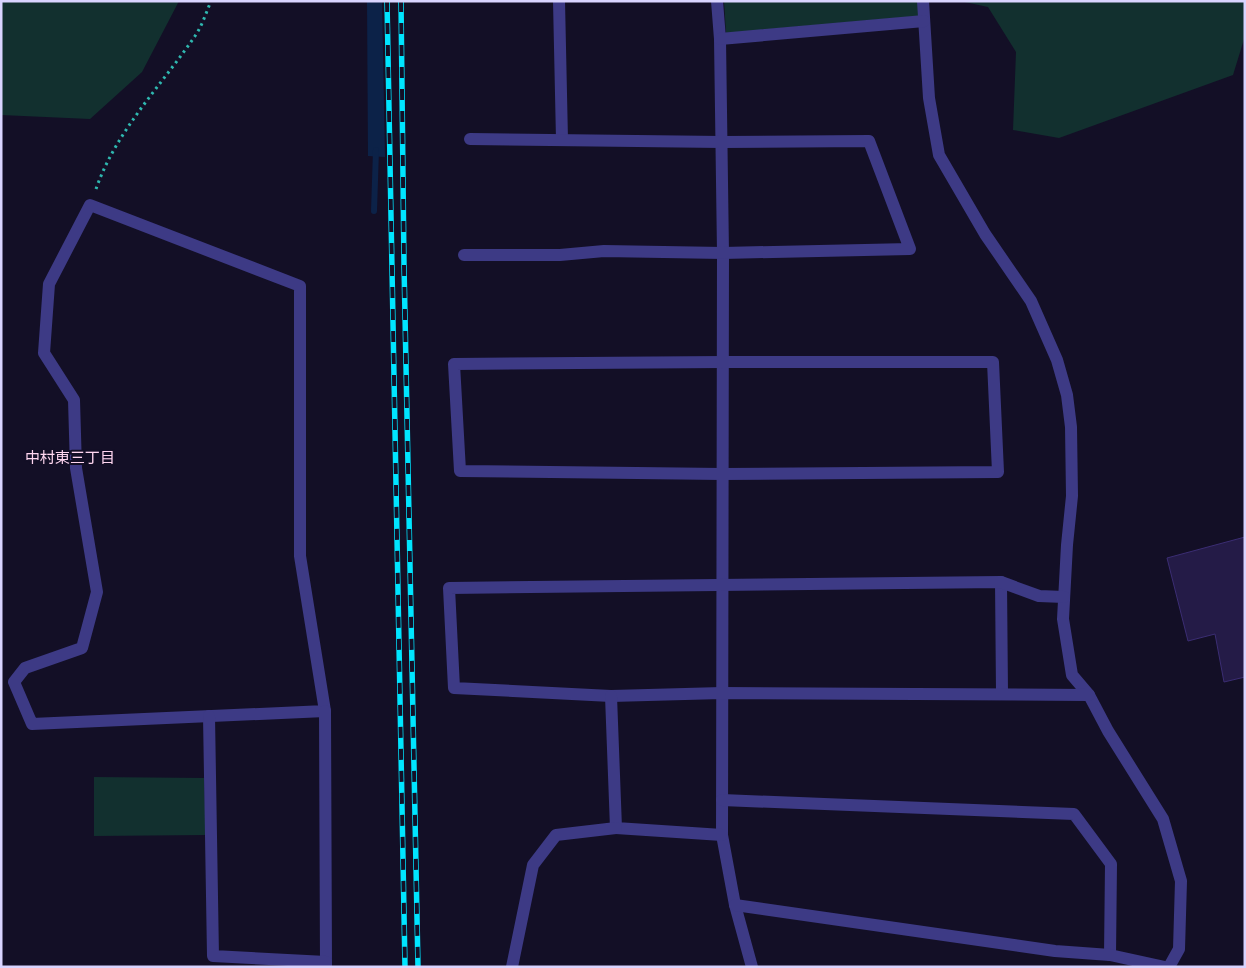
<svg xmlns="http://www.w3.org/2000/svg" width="1246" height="968" font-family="'DejaVu Sans','Noto Sans JP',sans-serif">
	<rect width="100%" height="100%" fill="#130f26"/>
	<g fill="#12302f">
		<polygon points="1,1 179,1 142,72 90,119 1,115"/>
		<polygon points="724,1 918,1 919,16 726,33"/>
		<polygon points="960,1 1245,1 1245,36 1233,75 1059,138 1013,130 1016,52 988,7"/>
		<polygon points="94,777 204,778 206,835 94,836"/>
	</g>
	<polygon fill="#0c2248" points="367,1 382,1 385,157 368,156"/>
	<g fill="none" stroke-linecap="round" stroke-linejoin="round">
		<polyline stroke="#0c2248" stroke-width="6" points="374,211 376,150"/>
	</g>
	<polygon fill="#241b47" stroke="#3b2d73" points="1245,537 1245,677 1224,682 1215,634 1188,641 1167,558"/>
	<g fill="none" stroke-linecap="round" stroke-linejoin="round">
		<path stroke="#2fb8b0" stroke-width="3" stroke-dasharray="2.5 4" stroke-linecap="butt" d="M 96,189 C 116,131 161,86 195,36 C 202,26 206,13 211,1"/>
		<g stroke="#3d3a85" stroke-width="12">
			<polyline points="559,1 562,140"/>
			<polyline points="717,1 720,39 723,253 722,835 735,905 752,967"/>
			<polyline points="923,1 929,98 939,155 985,234 1031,301 1057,360 1067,395 1071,427 1072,496 1067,545 1063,619 1072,675 1089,695 1108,731 1163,819 1181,881 1179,949 1169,967"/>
			<polyline points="720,39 924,21"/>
			<polygon points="90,205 300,286 300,556 325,711 32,724 14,682 25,668 82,648 97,592 76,468 74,400 44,353 49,284"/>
			<polyline points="464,255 560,255 604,251 723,253 910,249 869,141 722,142 470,139"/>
			<polygon points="723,362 993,362 998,472 722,474 460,471 454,364"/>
			<polyline points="1001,582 1002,693"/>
			<polyline points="1064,597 1039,596 1001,582 449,588 454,688 611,696 722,693 1089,695"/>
			<polyline points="611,696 616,828 722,835"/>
			<polyline points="325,711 326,967"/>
			<polyline points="209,716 213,956 326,962"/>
			<polyline points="722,800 1074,814 1111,864 1110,955"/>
			<polyline points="735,905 1055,951 1110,955 1165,967"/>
			<polyline points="512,967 533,865 556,835 616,828"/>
		</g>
		<defs>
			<g id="rail">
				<polyline points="387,1 405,967"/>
				<polyline points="401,1 404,265 418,967"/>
			</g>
		</defs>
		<use href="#rail" stroke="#00e5ff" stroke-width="5.5"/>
		<use href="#rail" stroke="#130f26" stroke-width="4" stroke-dasharray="11" stroke-linecap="butt"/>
	</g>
	<g text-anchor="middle" stroke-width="4" stroke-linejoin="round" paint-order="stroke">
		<g font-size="15" fill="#ffd6f0" stroke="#130f26">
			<text x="70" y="463">中村東三丁目</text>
		</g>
	</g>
	<rect width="1246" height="968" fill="none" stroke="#d9d4ff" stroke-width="5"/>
</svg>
